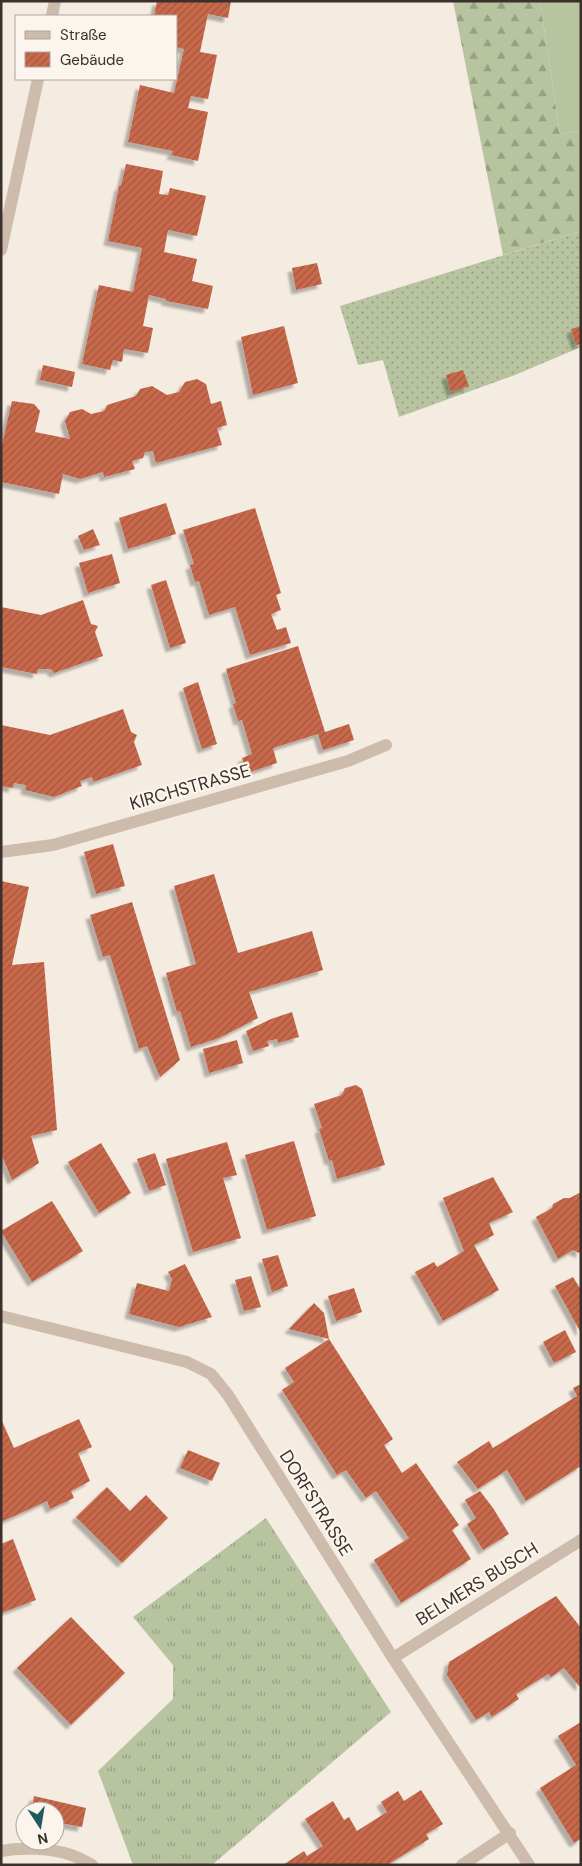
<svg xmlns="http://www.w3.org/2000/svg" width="582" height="1866" font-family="'DM Sans',sans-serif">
	<defs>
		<pattern id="grass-tufts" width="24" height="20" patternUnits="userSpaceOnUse" patternTransform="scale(1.25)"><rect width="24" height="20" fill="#b8c4a0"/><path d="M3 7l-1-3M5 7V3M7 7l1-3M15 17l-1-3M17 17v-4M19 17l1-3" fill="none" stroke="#97a083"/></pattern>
		<pattern id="forest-firs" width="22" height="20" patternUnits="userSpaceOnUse" patternTransform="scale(1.25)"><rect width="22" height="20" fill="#b8c4a0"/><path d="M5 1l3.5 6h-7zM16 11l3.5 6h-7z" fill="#97a083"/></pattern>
		<pattern id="garden-dots" width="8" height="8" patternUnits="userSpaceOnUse" patternTransform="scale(1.25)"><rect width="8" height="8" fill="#b8c4a0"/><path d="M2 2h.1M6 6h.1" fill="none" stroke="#97a083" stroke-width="1.8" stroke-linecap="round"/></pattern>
		<pattern id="building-hatch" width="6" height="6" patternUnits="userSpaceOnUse" patternTransform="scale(1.25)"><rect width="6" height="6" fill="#c8694b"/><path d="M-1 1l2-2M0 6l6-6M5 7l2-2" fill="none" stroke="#a4573f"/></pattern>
		<filter id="shadow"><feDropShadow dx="-4.5" dy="4.5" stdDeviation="1" flood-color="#0004"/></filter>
	</defs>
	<rect width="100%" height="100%" fill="#f4ebe1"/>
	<polygon fill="url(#grass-tufts)" points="266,1518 391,1712 212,1865 133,1865 98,1771 173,1699 173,1665 133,1617"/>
	<polygon fill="url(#forest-firs)" points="453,1 540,1 560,134 581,131 581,231 503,255"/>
	<polygon fill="url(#garden-dots)" points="581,231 581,347 515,375 399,417 383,360 358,365 340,306"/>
	<polygon fill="#b8c4a0" points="540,1 581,1 581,131 560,134"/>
	<g fill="url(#building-hatch)" filter="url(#shadow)">
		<polygon points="157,1 231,1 228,18 208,14 200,52 217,55 208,99 191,96 188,108 208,112 198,161 171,155 173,151 128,142 140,85 174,93 184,49 176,47 176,16 154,16"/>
		<polygon points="126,164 163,171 159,194 168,195 170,188 206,196 197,236 168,230 164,252 197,259 192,281 213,286 208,309 166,301 166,299 149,295 143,326 153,328 148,353 124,349 122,362 113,360 110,370 82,364 99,285 133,292 142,248 108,241 119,186 121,186"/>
		<polygon points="317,263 322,284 296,290 292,268"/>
		<polygon points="284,326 298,383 253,395 241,337"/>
		<polygon points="581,326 581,344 576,345 571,329"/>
		<polygon points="43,365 75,372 72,387 40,380"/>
		<polygon points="463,370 469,386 451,392 446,375"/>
		<polygon points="197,379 206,384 211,404 221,401 227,425 217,428 222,445 156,463 153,451 145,452 143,458 132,461 135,469 104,477 103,472 80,479 63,474 59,494 1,482 1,449 12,401 34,404 40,411 35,432 70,439 65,421 70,412 82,409 91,414 104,411 107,405 136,396 140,389 152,386 167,395 179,392 185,382"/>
		<polygon points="166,503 176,534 128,549 119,518"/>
		<polygon points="255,508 281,593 276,595 281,610 271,614 277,630 286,627 291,643 250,655 235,607 209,615 199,581 195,582 190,565 194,564 183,530"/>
		<polygon points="93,529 100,545 84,550 78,536"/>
		<polygon points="112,554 120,583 88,593 79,563"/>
		<polygon points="166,580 186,643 170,648 151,585"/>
		<polygon points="83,600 91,624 98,626 95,632 103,656 54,673 51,669 38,669 37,674 1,667 1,607 41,615"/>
		<polygon points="298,646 325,732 349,724 354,740 323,750 318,734 273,748 277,763 247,773 242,758 252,754 242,720 238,721 233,704 236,703 226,669"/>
		<polygon points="198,682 217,744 202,749 183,688"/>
		<polygon points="123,709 131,732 137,735 134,742 142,765 93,782 92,777 80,781 82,786 54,797 25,790 26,785 14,783 13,788 1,786 1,725 50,735"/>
		<polygon points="113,844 125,886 96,894 84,852"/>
		<polygon points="214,874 238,953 312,931 323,970 249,992 258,1018 219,1038 191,1047 180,1011 177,1012 166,973 196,964 174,886"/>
		<polygon points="1,881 29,887 12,965 44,962 57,1130 31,1136 39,1163 12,1180 1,1153"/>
		<polygon points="132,902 180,1060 160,1077 147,1046 139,1049 110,955 103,957 90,915"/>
		<polygon points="292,1012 299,1037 278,1043 277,1039 267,1041 269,1046 253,1051 246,1031 271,1019"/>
		<polygon points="237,1040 243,1063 209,1073 203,1049"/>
		<polygon points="356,1085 362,1089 385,1165 337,1179 332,1160 329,1161 319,1129 322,1128 314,1104 342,1095 345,1088"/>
		<polygon points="294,1141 316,1216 267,1230 245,1155"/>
		<polygon points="227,1142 237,1175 223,1178 241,1238 193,1252 166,1159"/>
		<polygon points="101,1143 131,1193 99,1213 68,1162"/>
		<polygon points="155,1153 166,1185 149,1191 137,1159"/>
		<polygon points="493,1177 513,1212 489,1223 494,1235 474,1245 499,1290 443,1321 415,1272 434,1262 437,1267 464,1251 443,1198"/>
		<polygon points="581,1192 581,1252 579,1253 573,1250 558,1259 536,1217 552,1208 553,1204 564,1198 570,1198"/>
		<polygon points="52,1201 83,1251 32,1282 1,1231"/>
		<polygon points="278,1255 288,1286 272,1292 262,1259"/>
		<polygon points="185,1264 212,1317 179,1327 129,1314 137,1283 169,1291 172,1279 168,1272"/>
		<polygon points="251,1276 261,1307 244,1311 235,1280"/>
		<polygon points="573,1277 581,1290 581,1333 555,1286"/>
		<polygon points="354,1288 362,1312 336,1321 328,1296"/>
		<polygon points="314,1303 324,1313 329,1339 393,1439 384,1445 402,1473 416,1463 459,1525 452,1530 471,1559 401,1603 374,1560 409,1538 376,1491 366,1498 346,1470 337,1475 282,1390 294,1382 285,1368 329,1339 289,1329"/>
		<polygon points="565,1330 576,1352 554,1363 543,1342"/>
		<polygon points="581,1384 581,1466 526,1501 507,1470 478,1489 457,1462 489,1441 493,1448 577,1396 573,1388"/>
		<polygon points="1,1419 14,1448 79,1419 92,1447 78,1453 90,1481 71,1491 74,1498 50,1509 47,1501 1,1522"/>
		<polygon points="188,1450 220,1463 212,1481 180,1468"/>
		<polygon points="107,1487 130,1511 146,1495 168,1518 122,1563 76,1517"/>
		<polygon points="480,1491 493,1508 509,1534 483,1550 467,1524 476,1518 465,1500"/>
		<polygon points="13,1539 36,1600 1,1613 1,1544"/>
		<polygon points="556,1596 581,1628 581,1685 579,1686 564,1668 551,1677 548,1674 516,1694 519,1699 492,1717 489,1712 476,1720 447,1675 449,1662"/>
		<polygon points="71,1617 125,1673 71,1725 17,1668"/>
		<polygon points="581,1722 581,1839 574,1843 540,1788 576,1765 558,1736"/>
		<polygon points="421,1790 443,1824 426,1834 429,1839 387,1865 283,1865 304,1851 307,1856 323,1846 305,1819 333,1801 344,1820 349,1817 357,1831 387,1812 381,1802 398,1791 404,1801"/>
		<polygon points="34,1796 86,1808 82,1827 55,1822 55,1811 31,1811"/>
	</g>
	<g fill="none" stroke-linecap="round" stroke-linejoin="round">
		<g stroke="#cdbbac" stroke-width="12">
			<polyline points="52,16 55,1"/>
			<polyline points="1,250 38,79"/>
			<polyline points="1,852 53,845 348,761 386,745"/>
			<polyline points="1,1316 187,1362 211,1374 228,1395 393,1658 529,1865"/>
			<polyline points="393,1658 581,1540"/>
			<path d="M 1,1851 C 21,1847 52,1848 71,1855 C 78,1857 85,1861 92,1865"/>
			<polyline points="462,1865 510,1833"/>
		</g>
	</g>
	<g text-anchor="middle" stroke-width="4.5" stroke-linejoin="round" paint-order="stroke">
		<g font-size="18" fill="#3b302b" stroke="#fbf5ee">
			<text transform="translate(190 787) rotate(-16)" y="6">KIRCHSTRASSE</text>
			<text transform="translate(316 1503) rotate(58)" y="6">DORFSTRASSE</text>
			<text transform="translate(477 1584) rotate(-32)" y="6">BELMERS BUSCH</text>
		</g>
	</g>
	<rect width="582" height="1866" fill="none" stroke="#3b302b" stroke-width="5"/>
	<rect x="15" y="15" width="162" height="65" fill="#fbf5ee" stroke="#aea6a0"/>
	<rect x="25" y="31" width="25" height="8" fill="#cdbbac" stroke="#aea6a0"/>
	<text x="60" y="40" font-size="15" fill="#3b302b">Straße</text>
	<rect x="25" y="52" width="25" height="15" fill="url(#building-hatch)" stroke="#aea6a0"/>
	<text x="60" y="65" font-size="15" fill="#3b302b">Gebäude</text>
	<g transform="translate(40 1826) rotate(168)"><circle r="24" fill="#fbf5ee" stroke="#aea6a0"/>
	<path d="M0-4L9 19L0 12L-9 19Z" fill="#1f5a5e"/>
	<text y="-8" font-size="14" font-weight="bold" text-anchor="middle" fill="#3b302b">N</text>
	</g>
</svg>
